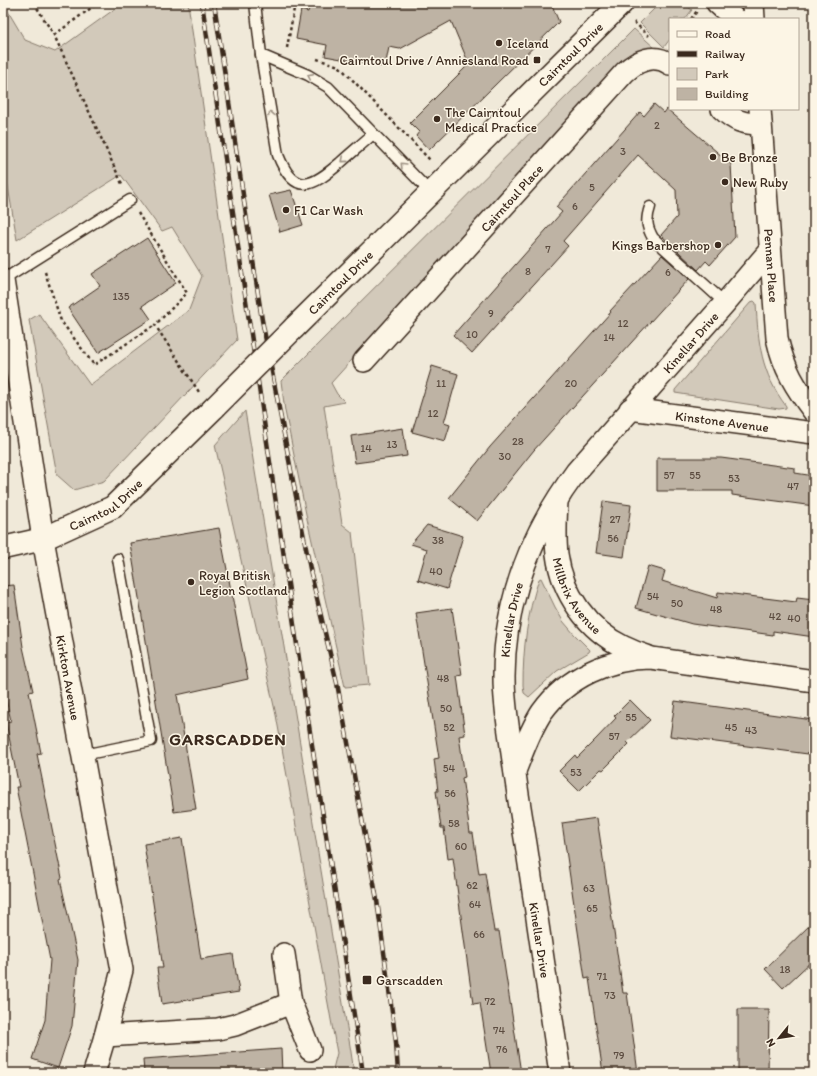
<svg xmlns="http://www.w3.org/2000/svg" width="817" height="1076" font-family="Itim,sans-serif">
	<rect width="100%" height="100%" fill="#f0e9d9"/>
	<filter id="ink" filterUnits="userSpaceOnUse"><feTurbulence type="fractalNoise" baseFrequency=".025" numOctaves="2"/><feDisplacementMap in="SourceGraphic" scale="8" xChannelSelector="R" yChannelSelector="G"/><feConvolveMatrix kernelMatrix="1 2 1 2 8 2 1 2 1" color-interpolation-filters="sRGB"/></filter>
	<g filter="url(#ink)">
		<g fill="#d2c9ba" stroke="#867a6c">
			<polygon points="3,3 25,40 55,52 123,3 188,3 237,340 104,481 74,490 57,475 29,320 39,314 90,385 189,310 202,276 172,227 162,231 121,175 17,240 3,157"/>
			<polygon points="660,3 683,3 692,10 685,19 670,19 670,39 664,47 640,23"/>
			<polygon points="634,29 657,50 367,343 331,383 337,394 345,402 324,406 342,524 352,532 369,685 345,687 307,519 285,411 281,381"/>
			<path d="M 754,301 L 756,303 C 758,342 761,373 786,406 L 786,408 L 779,409 L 675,393 L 675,390 L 751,302 Z"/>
			<polygon points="245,411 351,1052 354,1073 332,1073 337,1053 276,715 215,445"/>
			<path d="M 541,578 L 555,607 L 563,621 L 574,634 L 590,650 L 589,652 L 557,671 L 529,697 L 524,693 L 523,685 C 523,649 527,614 539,579 Z"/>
		</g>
		<g fill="#beb3a4" stroke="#3b2a1e">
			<polygon points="310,3 551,3 559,22 429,150 416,136 419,132 410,123 469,64 451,21 400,49 389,47 385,67 325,56 327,45 296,39 301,10 308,12"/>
			<polygon points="654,104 664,113 667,109 731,164 735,237 710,265 706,261 698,270 661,235 677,217 676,190 638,155 563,241 568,246 472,353 453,335 562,212 556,207 640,112 644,116"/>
			<polygon points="291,190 303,225 280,232 269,195"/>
			<polygon points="147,238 176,283 142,306 151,319 98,353 68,308 100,286 92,274"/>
			<polygon points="662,255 689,279 534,450 477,521 449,498 490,447 611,312 610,311"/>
			<polygon points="432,366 458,374 444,423 450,425 445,441 412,432"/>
			<polygon points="403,428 407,456 355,463 351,436"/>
			<polygon points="657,458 721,458 795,468 795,473 814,476 814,506 732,495 732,491 657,491"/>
			<polygon points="603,501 631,505 624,557 596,553"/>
			<polygon points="427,525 463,536 447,589 418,580 427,549 411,544"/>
			<polygon points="219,528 248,679 177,695 196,809 174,812 130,543"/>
			<polygon points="648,566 665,571 662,581 717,598 718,592 796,602 797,598 814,600 814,637 773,631 773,635 692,624 636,608"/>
			<polygon points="14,585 23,647 33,691 29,692 41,753 37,754 62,878 60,879 78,960 72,1026 58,1068 32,1059 45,1020 50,960 16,787 19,787 6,722 11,721 3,686 3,586"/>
			<polygon points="452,608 462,675 457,676 465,735 459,736 465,777 462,778 466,805 470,833 473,833 479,874 485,873 494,931 499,931 521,1073 491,1073 480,1003 473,1004 453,858 448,859 444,828 441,828 436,791 438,791 434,759 439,758 416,613"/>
			<polygon points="630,700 650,720 627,742 629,744 603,770 601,769 579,791 559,771 575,755 577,758 597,738 616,718 614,716"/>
			<polygon points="675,701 813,720 808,754 670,736"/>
			<polygon points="597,818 623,993 627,993 638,1073 603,1073 589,978 585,979 562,823"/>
			<polygon points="182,838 201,959 233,954 239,992 162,1004 157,968 163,968 144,844"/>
			<polygon points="814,921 814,959 783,988 765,969"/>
			<polygon points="738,1009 769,1009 768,1073 738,1073"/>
			<polygon points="281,1049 282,1073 144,1073 143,1059"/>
		</g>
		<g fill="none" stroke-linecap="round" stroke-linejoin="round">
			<defs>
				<g id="lane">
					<polyline points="255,3 261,55 308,75 328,87 431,193"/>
					<path d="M 261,55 L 278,155 C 295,198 313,186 340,163 C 351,153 362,144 373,134"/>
					<path d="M 650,207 C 646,219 646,226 653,238 L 725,303"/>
					<polyline points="3,280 130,200"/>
					<polyline points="83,755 151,741 118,559"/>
				</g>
				<g id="street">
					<polyline points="717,3 735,19"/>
					<polyline points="753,3 754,19"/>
					<path d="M 722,109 C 735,121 743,124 761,124"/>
					<path id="s1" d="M 760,109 L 777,338 C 784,369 795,387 814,412"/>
					<path id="s2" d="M 3,280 L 43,539 L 122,970 L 105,1036 L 94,1073"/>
					<path id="s3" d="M 364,361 L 625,72 C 638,60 654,53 670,64"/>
					<path id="s4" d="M 630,409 L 814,433"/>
					<path id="s5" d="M 557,502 C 556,519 555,537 557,554 C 562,594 588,630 624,647 C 632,651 640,654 647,656"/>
					<path d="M 515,771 C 523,751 530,730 542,712 C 567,677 610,658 651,658 L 814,681"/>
					<polyline points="284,954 291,1003 310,1050"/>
					<polyline points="105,1036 218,1029 235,1025 291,1003"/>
					<path id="s6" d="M 560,1073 C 549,997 537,921 526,844 C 520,809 515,775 510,739 C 507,719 504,698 504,677 C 504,601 531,533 576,472 L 725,303 L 770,250"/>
				</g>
				<g id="secondary">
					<path id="s7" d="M 294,328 L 622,3"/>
					<path id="s8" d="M 3,548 L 43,539 L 113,507 L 215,407"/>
				</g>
			</defs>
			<use href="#lane" stroke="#3b2a1e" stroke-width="13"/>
			<use href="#street" stroke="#3b2a1e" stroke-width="24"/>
			<use href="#secondary" stroke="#3b2a1e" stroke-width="25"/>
			<g stroke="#3b2a1e" stroke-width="2.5" stroke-dasharray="3 3" stroke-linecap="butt">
				<polyline points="34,3 54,35 123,186"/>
				<polyline points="691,19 697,11"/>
				<polyline points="634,22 649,36"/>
				<polyline points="54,35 98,3"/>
				<polyline points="287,48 295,3"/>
				<polyline points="317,59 339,66 431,161"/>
				<polyline points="138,213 187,293 155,325 199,392"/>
				<polyline points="45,272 61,321 94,365 155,325"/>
			</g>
			<use href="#lane" stroke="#fcf5e5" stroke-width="10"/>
			<use href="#street" stroke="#fcf5e5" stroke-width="21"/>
			<use href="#secondary" stroke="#fcf5e5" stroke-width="22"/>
			<defs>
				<g id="rail">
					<polyline points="202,3 308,719 363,1073"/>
					<polyline points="214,3 262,320 311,574 337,683 377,900 396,1042 398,1073"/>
				</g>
			</defs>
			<use href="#rail" stroke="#3b2a1e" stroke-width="4.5"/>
			<use href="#rail" stroke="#fcf5e5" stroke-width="3" stroke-dasharray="9" stroke-linecap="butt"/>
			<defs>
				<polyline id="secondary-bridge" points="215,407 294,328"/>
			</defs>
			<use href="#secondary-bridge" stroke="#3b2a1e" stroke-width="25" stroke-linecap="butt"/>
			<use href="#secondary-bridge" stroke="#fcf5e5" stroke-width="22"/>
		</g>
		<defs><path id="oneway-chevron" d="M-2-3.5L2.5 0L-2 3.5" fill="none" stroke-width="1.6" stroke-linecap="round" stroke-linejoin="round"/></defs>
		<g stroke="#9c9082">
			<use href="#oneway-chevron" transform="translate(310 76) rotate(-154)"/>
			<use href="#oneway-chevron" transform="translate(271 114) rotate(-100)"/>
			<use href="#oneway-chevron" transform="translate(344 160) rotate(139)"/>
			<use href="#oneway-chevron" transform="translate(403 165) rotate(-135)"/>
		</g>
	</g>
	<g fill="#3b2a1e" stroke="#fcf5e5" stroke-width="1.5">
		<circle cx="499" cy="43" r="4"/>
		<rect x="533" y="56" width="8" height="8" rx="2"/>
		<circle cx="437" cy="119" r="4"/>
		<circle cx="713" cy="157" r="4"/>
		<circle cx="725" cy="182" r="4"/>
		<circle cx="286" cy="210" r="4"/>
		<circle cx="718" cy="245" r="4"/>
		<circle cx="191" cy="582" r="4"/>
		<rect x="362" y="975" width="10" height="10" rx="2"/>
	</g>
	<g text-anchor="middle" stroke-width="3" stroke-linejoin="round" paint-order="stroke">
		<g font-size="11" fill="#5c4c40">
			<text x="657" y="129">2</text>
			<text x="623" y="155">3</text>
			<text x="592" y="191">5</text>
			<text x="575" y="210">6</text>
			<text x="548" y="253">7</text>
			<text x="528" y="275">8</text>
			<text x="668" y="276">6</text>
			<text x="121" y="300">135</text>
			<text x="491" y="317">9</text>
			<text x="623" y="327">12</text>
			<text x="472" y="338">10</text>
			<text x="609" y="341">14</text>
			<text x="441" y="387">11</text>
			<text x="571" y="387">20</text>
			<text x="433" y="417">12</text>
			<text x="518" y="445">28</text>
			<text x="392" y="448">13</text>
			<text x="366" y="452">14</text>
			<text x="505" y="460">30</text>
			<text x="669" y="479">57</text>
			<text x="695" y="479">55</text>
			<text x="734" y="482">53</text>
			<text x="793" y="490">47</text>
			<text x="615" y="523">27</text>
			<text x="613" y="542">56</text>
			<text x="438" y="544">38</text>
			<text x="436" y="575">40</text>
			<text x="653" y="600">54</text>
			<text x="677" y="607">50</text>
			<text x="716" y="613">48</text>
			<text x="775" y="620">42</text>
			<text x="794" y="622">40</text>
			<text x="443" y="682">48</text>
			<text x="446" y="712">50</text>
			<text x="631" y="721">55</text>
			<text x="449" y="731">52</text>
			<text x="731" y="731">45</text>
			<text x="751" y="734">43</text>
			<text x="614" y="740">57</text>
			<text x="449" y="772">54</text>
			<text x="576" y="776">53</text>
			<text x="450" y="797">56</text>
			<text x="454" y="827">58</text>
			<text x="461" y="850">60</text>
			<text x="472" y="889">62</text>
			<text x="589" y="892">63</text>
			<text x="475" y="908">64</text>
			<text x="592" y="912">65</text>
			<text x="479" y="938">66</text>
			<text x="785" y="973">18</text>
			<text x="602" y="980">71</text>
			<text x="610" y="999">73</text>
			<text x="490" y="1005">72</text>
			<text x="499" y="1034">74</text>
			<text x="502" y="1053">76</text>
			<text x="619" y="1059">79</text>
		</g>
		<g font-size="13" fill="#3b2a1e" stroke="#fcf5e5" text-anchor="start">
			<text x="507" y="48">Iceland</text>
			<text x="529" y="65" text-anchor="end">Cairntoul Drive / Anniesland Road</text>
			<text x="445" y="117">The Cairntoul<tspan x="445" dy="15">Medical Practice</tspan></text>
			<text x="721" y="162">Be Bronze</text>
			<text x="733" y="187">New Ruby</text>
			<text x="294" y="215">F1 Car Wash</text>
			<text x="710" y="250" text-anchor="end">Kings Barbershop</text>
			<text x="199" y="580">Royal British<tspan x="199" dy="15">Legion Scotland</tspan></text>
			<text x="376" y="985">Garscadden</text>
		</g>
		<g font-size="13" fill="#3b2a1e" stroke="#fcf5e5">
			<text dy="5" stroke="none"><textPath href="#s7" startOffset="389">Cairntoul Drive</textPath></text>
			<text dy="5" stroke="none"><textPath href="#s3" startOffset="220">Cairntoul Place</textPath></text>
			<text dy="5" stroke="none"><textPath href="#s1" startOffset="157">Pennan Place</textPath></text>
			<text dy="5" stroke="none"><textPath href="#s7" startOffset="65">Cairntoul Drive</textPath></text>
			<text dy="5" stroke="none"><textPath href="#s6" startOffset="794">Kinellar Drive</textPath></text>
			<text dy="5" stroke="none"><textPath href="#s4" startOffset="93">Kinstone Avenue</textPath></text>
			<text dy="5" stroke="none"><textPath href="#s8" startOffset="113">Cairntoul Drive</textPath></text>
			<text dy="5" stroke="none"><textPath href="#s5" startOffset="99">Millbrix Avenue</textPath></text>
			<text dy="5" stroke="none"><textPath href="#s6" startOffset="458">Kinellar Drive</textPath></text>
			<text dy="5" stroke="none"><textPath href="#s2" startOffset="403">Kirkton Avenue</textPath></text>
			<text transform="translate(540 940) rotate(81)" y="5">Kinellar Drive</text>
		</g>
		<g font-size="17" font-weight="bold" letter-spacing="1" fill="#3b2a1e" stroke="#fcf5e5">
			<text x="228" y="745">GARSCADDEN</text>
		</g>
	</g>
	<rect width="817" height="1076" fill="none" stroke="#fcf5e5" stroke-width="16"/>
	<rect x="8" y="8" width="801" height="1060" fill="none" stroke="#3b2a1e" stroke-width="1.5" filter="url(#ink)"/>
	<rect x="669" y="18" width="130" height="92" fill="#fcf5e5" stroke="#afa495"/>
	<rect x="677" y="31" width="20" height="6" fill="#fcf5e5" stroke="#afa495"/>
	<text x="705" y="38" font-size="12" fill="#3b2a1e">Road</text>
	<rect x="677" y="51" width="20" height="6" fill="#3b2a1e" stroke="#afa495"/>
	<text x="705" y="58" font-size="12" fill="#3b2a1e">Railway</text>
	<rect x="677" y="68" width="20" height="12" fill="#d2c9ba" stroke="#afa495"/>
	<text x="705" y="78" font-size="12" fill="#3b2a1e">Park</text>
	<rect x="677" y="88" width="20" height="12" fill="#beb3a4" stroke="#afa495"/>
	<text x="705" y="98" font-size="12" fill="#3b2a1e">Building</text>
	<g transform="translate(779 1038) rotate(240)" stroke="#fcf5e5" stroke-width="3" paint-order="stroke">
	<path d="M0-3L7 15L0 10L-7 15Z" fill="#3b2a1e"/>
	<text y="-6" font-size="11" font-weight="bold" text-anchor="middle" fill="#3b2a1e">N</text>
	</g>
</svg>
